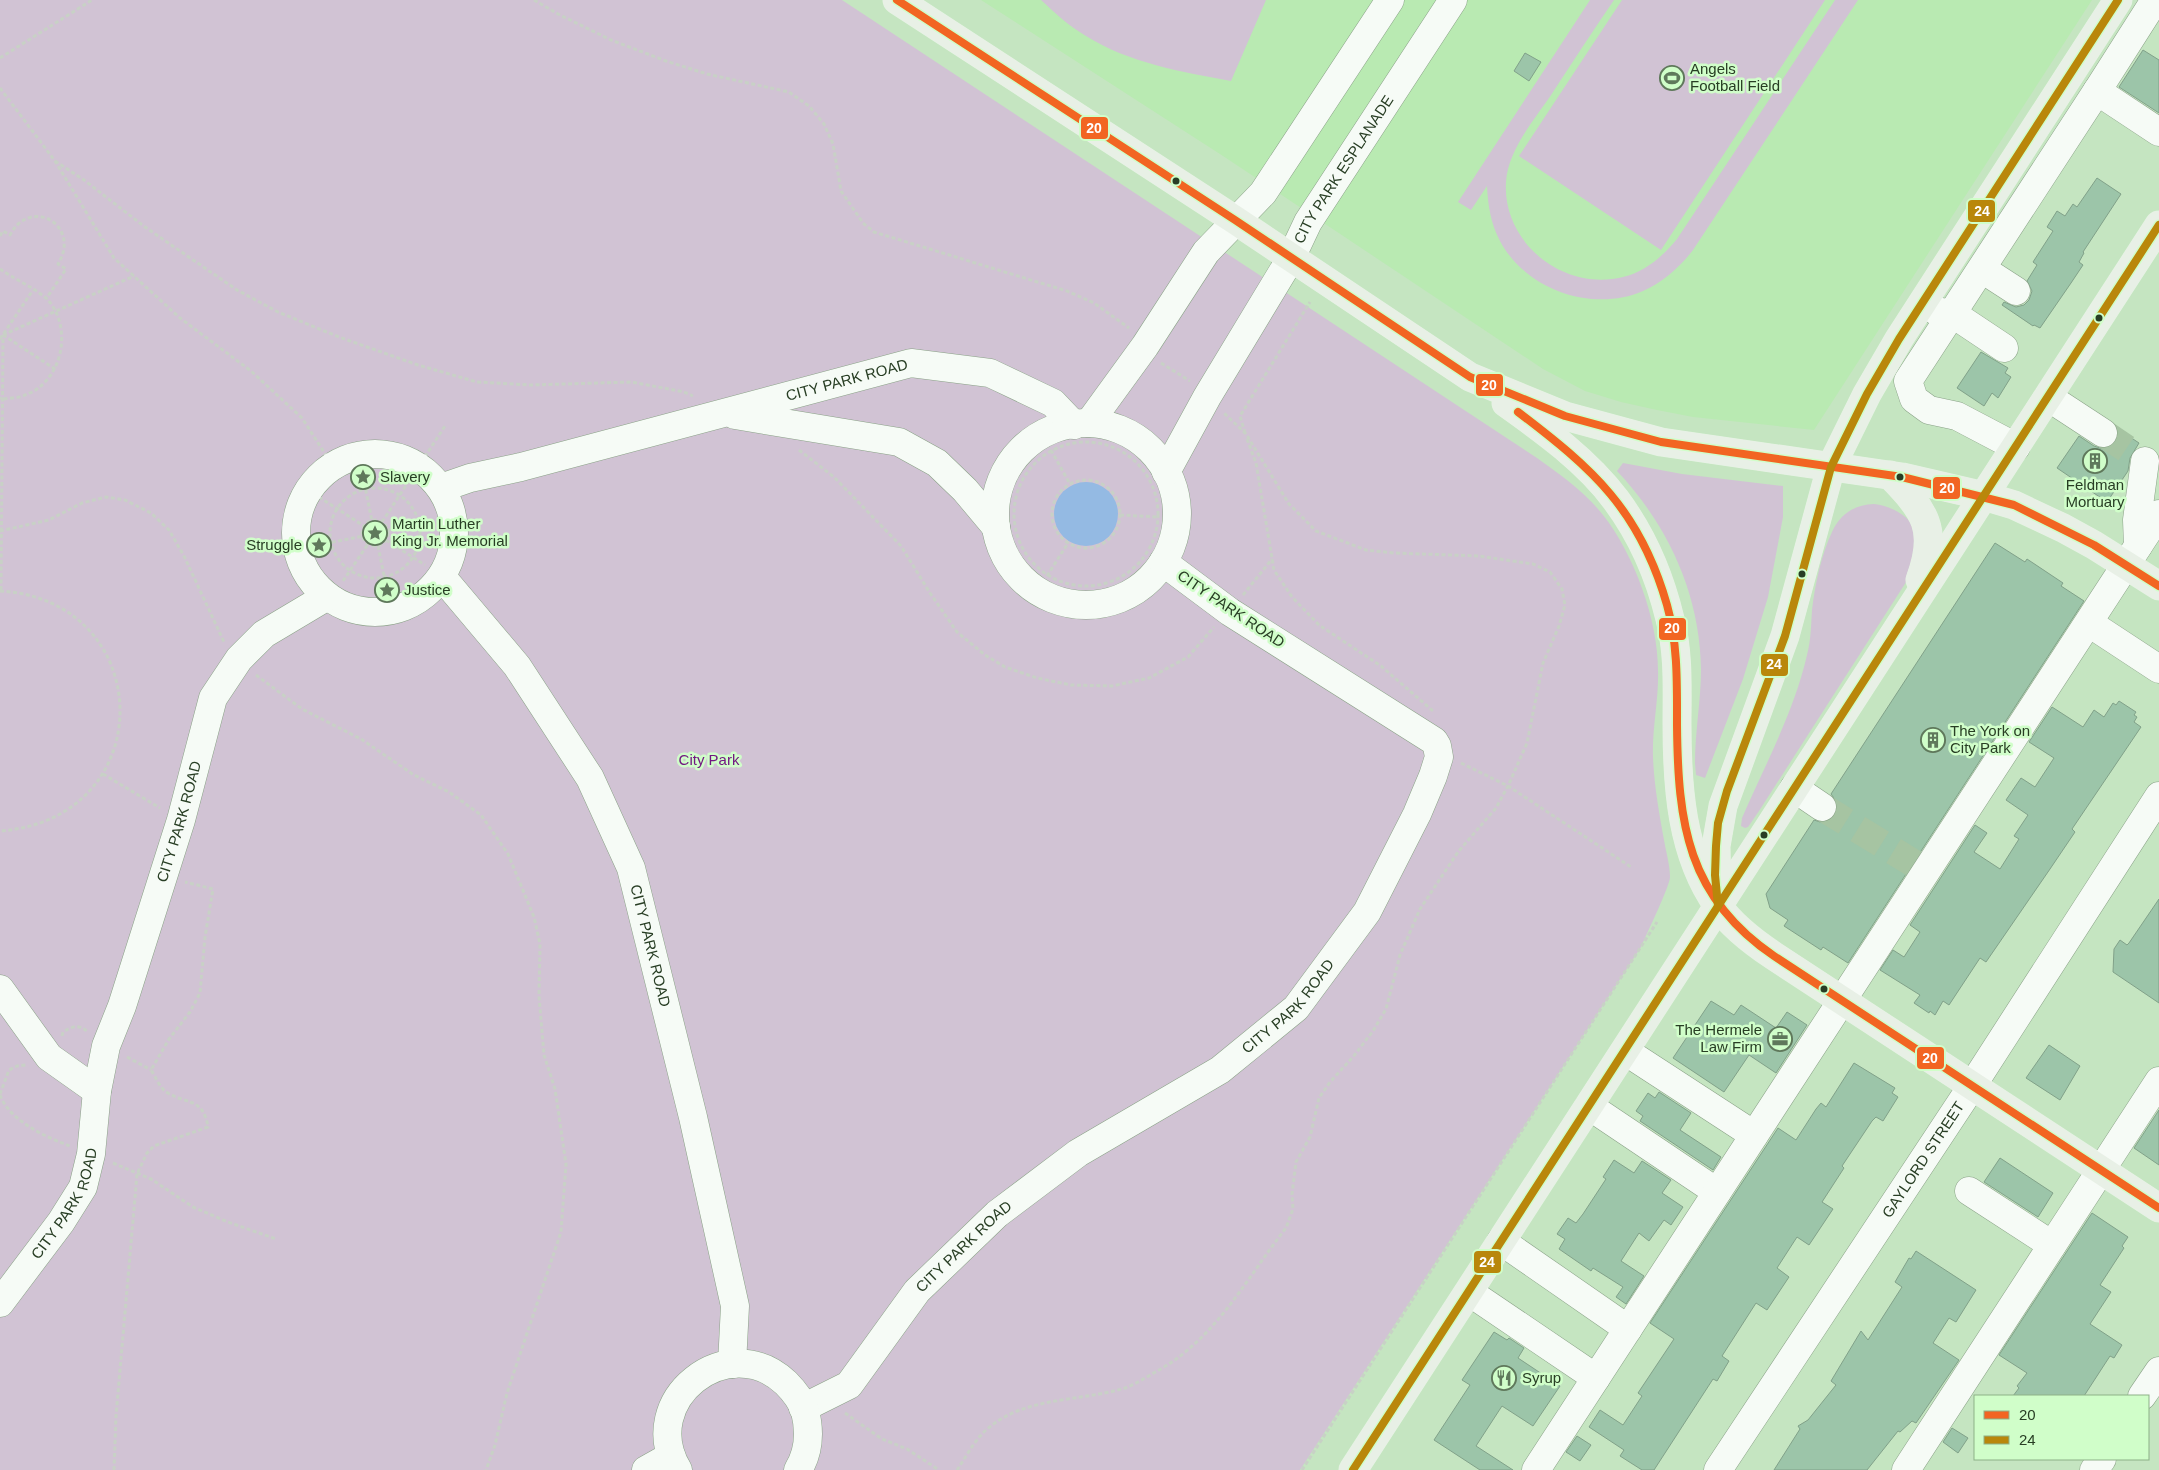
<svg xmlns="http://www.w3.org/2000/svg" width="2159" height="1470" font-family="Arial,sans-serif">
	<rect width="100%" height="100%" fill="#c5e5c1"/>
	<polygon fill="#b9eab2" points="981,0 2092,0 1814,430 1693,417 1657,410 1621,402 1585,391 1543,369 1223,156"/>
	<g fill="#d1c3d4">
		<path d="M 0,0 L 842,0 L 1537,458 C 1561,475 1585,492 1603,515 C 1634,554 1658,620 1658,670 C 1659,699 1652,728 1653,757 C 1654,785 1659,812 1664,840 C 1666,852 1670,865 1670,877 C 1670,886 1646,935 1641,947 L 1300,1470 L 0,1470 Z"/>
		<path d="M 1041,0 L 1266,0 L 1231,81 C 1182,72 1129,63 1086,36 C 1069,26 1055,13 1041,0 Z"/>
		<path d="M 1590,0 L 1614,0 C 1593,31 1573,61 1553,92 C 1536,118 1508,149 1506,182 C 1502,243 1564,292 1623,277 C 1645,272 1663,256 1677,239 L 1835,0 L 1858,0 L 1693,250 C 1680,267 1663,282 1643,291 C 1593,313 1526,290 1500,241 C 1491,224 1488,206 1487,186 L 1471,210 L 1458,202 Z"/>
		<polygon points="1622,0 1825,0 1661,250 1519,156"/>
		<path d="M 1623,463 L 1682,474 L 1783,486 L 1783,517 L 1768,597 L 1743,679 L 1705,778 L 1696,775 L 1695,763 C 1695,732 1701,700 1701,669 C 1700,594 1668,525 1617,471 Z"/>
		<path d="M 1874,504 C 1890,506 1910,515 1916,532 C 1919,540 1912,566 1910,576 L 1759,811 L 1748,827 L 1745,828 L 1741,826 L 1742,818 C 1765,765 1794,712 1807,655 C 1811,640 1811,625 1812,610 C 1815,585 1821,555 1832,532 C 1840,514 1854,505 1874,504 Z"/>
	</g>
	<circle fill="#94bae3" cx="1086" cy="514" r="32"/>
	<g fill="#9cc5a9" stroke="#81a189">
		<polygon points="2143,50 2159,60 2159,113 2119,87"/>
		<polygon points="1525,53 1541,62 1529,81 1514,71"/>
		<polygon points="2097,178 2121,194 2083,252 2084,253 2079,262 2083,265 2071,283 2040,328 2034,325 2033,326 2002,305 2004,302 2016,307 2024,305 2029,300 2032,291 2027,281 2037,265 2033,262 2053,231 2047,227 2057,211 2065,216 2073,204 2077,207"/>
		<polygon points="1981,352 2008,368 2005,373 2011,377 1998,398 1992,393 1984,406 1957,388"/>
		<polygon points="2118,429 2139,443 2130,458 2128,471 2107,502 2057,468 2079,436 2094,446 2103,449 2110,447 2116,442 2119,434"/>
		<polygon points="1995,543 2025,562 2027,559 2063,583 2061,586 2084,601 1848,963 1823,947 1821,950 1784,926 1788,920 1770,908 1766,894 1814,820 1820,822 1828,821 1835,815 1837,809 1836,801 1831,794"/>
		<polygon points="2119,701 2136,712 2134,715 2137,717 2134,722 2141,727 2072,829 2075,832 2050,869 1986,962 1980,958 1949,1005 1943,1001 1935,1015 1930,1011 1929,1013 1914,1003 1920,995 1880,970 1893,950 1904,957 1920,932 1910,925 1975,825 1987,833 1974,852 2000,869 2019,839 2014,836 2028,815 2006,800 2021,778 2035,787 2054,758 2029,742 2052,707 2083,727 2094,710 2104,717 2113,703 2116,705"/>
		<polygon points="2159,899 2159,1003 2113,972 2114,949 2120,940 2127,945 2129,943"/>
		<polygon points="1711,1001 1734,1015 1741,1005 1776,1028 1787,1012 1807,1025 1776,1073 1749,1055 1724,1092 1673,1058"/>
		<polygon points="2049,1045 2080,1066 2060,1100 2026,1078"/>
		<polygon points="1854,1063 1895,1088 1892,1093 1898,1097 1883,1121 1876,1117 1872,1121 1842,1166 1844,1168 1822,1202 1833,1209 1809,1245 1797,1237 1777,1268 1789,1277 1767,1310 1756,1303 1722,1356 1729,1361 1717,1381 1713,1379 1654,1470 1642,1470 1620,1456 1624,1450 1589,1427 1600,1410 1623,1425 1642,1396 1638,1393 1674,1339 1650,1323 1778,1128 1796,1140 1816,1109 1821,1103 1826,1107"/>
		<polygon points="1659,1092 1691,1113 1680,1130 1721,1157 1713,1170 1640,1121 1643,1116 1636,1111 1648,1093 1655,1098"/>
		<polygon points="2159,1110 2159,1165 2134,1148"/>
		<polygon points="2000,1158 2053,1193 2038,1217 1984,1182"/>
		<polygon points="1614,1160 1634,1173 1642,1161 1671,1180 1662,1193 1683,1207 1671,1225 1664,1220 1649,1241 1639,1233 1621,1261 1644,1276 1626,1304 1616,1297 1623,1287 1593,1268 1591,1271 1559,1249 1565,1239 1557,1234 1568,1218 1576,1223 1583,1214 1606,1179 1603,1177"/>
		<polygon points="2092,1213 2128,1237 2122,1246 2124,1248 2100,1285 2111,1292 2090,1324 2122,1345 2114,1358 2110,1356 2084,1396 2013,1396 2019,1388 2017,1386 2027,1373 1999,1355"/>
		<polygon points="1916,1251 1976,1290 1956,1322 1949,1318 1933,1343 1959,1360 1916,1423 1912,1421 1900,1432 1898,1431 1867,1470 1774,1470 1800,1429 1798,1426 1808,1420 1836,1385 1831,1381 1861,1331 1868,1340 1902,1287 1895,1282 1909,1258 1911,1259"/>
		<polygon points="1494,1332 1507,1340 1509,1338 1524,1348 1518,1358 1560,1386 1533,1426 1502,1406 1476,1446 1513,1470 1480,1470 1434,1440 1470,1385 1462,1380"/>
		<polygon points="1952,1428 1968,1438 1958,1453 1943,1442"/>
		<polygon points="1577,1436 1591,1445 1580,1461 1566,1452"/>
	</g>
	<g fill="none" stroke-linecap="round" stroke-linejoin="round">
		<g stroke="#a6c4a2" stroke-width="28" stroke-dasharray="28 14" stroke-linecap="butt">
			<polyline points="2103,433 2133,453"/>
			<polyline points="1822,807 1918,866"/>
		</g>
		<defs>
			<g id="minor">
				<polyline points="2155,0 2097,91 2159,132"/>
				<polyline points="1982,269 2016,291"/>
				<polyline points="1936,311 1953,314 2004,348"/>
				<polyline points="2048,397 2103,433"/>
				<polyline points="735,415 899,442 937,463 965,490 996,527"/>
				<polyline points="1089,423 1145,346 1206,252 1263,193 1390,0"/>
				<circle cx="1086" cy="514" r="91"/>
				<polyline points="2016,447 1957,416 1929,410 1914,399 1908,381 2097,91"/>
				<circle cx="375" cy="533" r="79"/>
				<path id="s1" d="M 1166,472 L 1207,397 L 1291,258 L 1308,222 L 1453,0"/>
				<path id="s2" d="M 441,488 L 470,478 L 521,467 L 911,363 L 990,373 L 1053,403 L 1074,425"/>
				<polyline points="2138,546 2137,520 2145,461"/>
				<path id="s3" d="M 442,577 L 517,666 L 590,778 L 631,868 L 693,1117 L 735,1306 L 732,1364"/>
				<polyline points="2089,623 2159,669"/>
				<polyline points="1794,788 1822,807"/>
				<polyline points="0,989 49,1057 97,1091"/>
				<polyline points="1625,1051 1754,1135"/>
				<polyline points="1589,1106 1717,1192"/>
				<polyline points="1969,1191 2052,1245"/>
				<polyline points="1501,1241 1628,1329"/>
				<polyline points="1469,1292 1596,1378"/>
				<path id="s4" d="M 0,1303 L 61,1222 L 83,1187 L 91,1154 L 97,1091 L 106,1046 L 122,1006 L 181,820 L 213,698 L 239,659 L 264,634 L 326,597"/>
				<polyline points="2142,1396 2159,1371"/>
				<path id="s5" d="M 803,1408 L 849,1385 L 917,1291 L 997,1214 L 1078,1153 L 1220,1070 L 1296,1008 L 1367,912 L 1417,814 L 1433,776 L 1439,757 L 1437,746 L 1434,741 L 1230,612 L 1163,562"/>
				<polyline points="646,1470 671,1456"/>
				<path d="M 678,1470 C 636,1400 728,1328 786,1383 C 794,1391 801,1400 805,1411 C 810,1431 809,1452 798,1470"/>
				<polyline points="1536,1470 2159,514"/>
				<path id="s6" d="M 1718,1470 L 1972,1086 L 2159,796"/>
				<polyline points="1906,1470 2159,1081"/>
				<polyline points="2094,1470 2102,1459"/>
			</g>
			<g id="major">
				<polyline points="897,0 1235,220 1470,377 1565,416 1661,442 1902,477 1984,496 2014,505 2063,528 2094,545 2159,586"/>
				<path d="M 1506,403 C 1544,430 1587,461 1616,500 C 1642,535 1660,577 1670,619 C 1679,654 1677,689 1677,724 C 1677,786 1681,854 1718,906 C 1732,926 1753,942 1774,956 L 2159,1208"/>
				<path d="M 1890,475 C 1925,511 1939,529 1920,580"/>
				<polyline points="1717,895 1716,846 1723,806 1785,636 1831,467 1867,394 1899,339 2118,0"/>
				<polyline points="1353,1470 2159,225"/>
			</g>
		</defs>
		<use href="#minor" stroke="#8aa287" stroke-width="29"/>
		<use href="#major" stroke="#e5f3e3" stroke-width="29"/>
		<g stroke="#c8d1c6" stroke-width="3" stroke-dasharray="4 2.5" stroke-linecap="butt">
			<polyline points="534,0 558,14 611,40 666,61 707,74 789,92 809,106 824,124 833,144 841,191 863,223 874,232 1067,291 1094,303 1129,328"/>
			<polyline points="0,58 92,0"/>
			<polyline points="0,88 55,161 114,258 180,318 251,371 302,418 333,466"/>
			<polyline points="55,161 84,180 145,227 237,290 278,312 339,337 418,365 477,382 531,385 632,382 684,392 693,396"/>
			<path d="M 0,236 L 3,231 L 10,235 C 30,196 82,225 58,264 L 66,269 L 46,299"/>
			<path d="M 0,269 C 14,279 33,287 46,298 C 74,326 63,382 25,395 C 19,398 10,398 3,399 L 0,398"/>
			<polyline points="3,335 134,276"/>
			<polyline points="3,335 55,369"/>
			<polyline points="0,339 33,290"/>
			<polyline points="1161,363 1190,381"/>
			<polyline points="1245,433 1240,416 1310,302"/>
			<polyline points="1247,439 1256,463 1274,570 1292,597 1319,625 1381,666 1433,711"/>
			<circle cx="1086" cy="514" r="72"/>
			<polyline points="799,450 834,477 901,546 930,593 957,632 985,655 1005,667 1037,678 1071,685 1112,686 1149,678 1188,657 1214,627"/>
			<polyline points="1051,450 1070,484"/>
			<polyline points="363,477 372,521"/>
			<circle cx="1086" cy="514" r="34"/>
			<circle cx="375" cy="533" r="45"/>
			<polyline points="308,490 364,526"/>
			<polyline points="1120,515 1158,517"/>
			<circle cx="375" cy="533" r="13"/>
			<polyline points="382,522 445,426"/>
			<polyline points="388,530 432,521"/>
			<polyline points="0,531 49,520 82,503 106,497 125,500 151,513 169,530 184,556 224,642"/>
			<polyline points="386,540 425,565"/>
			<polyline points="319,545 363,536"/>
			<polyline points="378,546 387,590"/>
			<polyline points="1047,576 1068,543"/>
			<polyline points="343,581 368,544"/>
			<polyline points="1,590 3,335"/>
			<path d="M 0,591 C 158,600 162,819 0,831"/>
			<polyline points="1243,595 1272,559"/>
			<polyline points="256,675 302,709 361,739 414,775 449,792 481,815 508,854 534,917 540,944 539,996 544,1055 555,1089 566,1164 561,1232 507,1393 495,1445 486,1470"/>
			<polyline points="1461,763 1508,786 1631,867"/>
			<polyline points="103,774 160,808"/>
			<path d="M 62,1036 L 63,1032 C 73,1026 79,1024 88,1032"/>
			<polyline points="127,1057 151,1070"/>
			<polyline points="0,1094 9,1070 17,1066 26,1065"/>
			<path d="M 0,1095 C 9,1120 45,1137 70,1146"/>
			<polyline points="113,1163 151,1179 193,1207 228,1222 276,1239"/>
			<polyline points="845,1413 882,1439 907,1449 939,1470"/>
			<path d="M 114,1470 L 116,1416 L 137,1174 L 147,1153 L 154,1146 L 208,1127 C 203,1097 187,1105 166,1092 C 160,1088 155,1076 151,1070 L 169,1039 L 190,1012 L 200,993 L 205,937 L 213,889 L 185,882"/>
			<path d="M 957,1470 C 966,1457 974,1441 986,1430 C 1024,1396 1079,1402 1125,1388 C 1136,1384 1148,1376 1159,1370 C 1217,1337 1246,1279 1286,1228 L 1293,1209 L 1292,1194 L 1296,1162 L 1310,1137 L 1319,1098 L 1330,1082 L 1353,1057 L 1373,1031 L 1386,1009 L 1400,955 L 1420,909 L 1458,852 L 1496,808 L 1508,786 L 1527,743 L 1543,663 L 1559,626 L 1565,605 L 1562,589 L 1550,572 L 1533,564 L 1479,556 L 1394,553 L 1366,550 L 1316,531 L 1289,504 L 1246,434 L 1224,413"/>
			<polyline points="1302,1470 1657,922"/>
		</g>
		<use href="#minor" stroke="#f6fbf6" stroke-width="28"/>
		<use href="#major" stroke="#e8f0e6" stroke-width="28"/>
		<defs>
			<g id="bus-1">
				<polyline points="897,0 1235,220 1470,377 1565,416 1661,442 1902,477 2014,505 2094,545 2159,586"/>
				<path d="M 1518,412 C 1593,469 1640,510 1667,605 C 1678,644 1677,684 1677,725 C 1678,823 1687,897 1774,956 L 2159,1208"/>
			</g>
			<g id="bus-2">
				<polyline points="1718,906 1715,875 1716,846 1718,823 1727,791 1785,636 1831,467 1867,394 1899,339 2118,0"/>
				<polyline points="1353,1470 2159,225"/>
			</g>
		</defs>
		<use href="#bus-1" stroke="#d0fec9" stroke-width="11"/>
		<use href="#bus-2" stroke="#d0fec9" stroke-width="11"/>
		<use href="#bus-1" stroke="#f26522" stroke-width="8"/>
		<use href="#bus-2" stroke="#b9870b" stroke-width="8"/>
	</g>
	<defs>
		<symbol id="stadium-ring" viewBox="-11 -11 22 22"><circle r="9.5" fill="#d0fec9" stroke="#5f785b" stroke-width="1.5"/><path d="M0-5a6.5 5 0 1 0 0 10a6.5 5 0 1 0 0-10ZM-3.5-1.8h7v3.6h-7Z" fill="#5f785b"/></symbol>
		<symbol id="building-ring" viewBox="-11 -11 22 22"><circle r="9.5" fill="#d0fec9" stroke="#5f785b" stroke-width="1.5"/><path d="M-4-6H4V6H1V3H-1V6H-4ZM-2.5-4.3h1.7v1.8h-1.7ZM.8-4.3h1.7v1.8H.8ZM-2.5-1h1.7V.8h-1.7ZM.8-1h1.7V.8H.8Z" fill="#5f785b"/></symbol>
		<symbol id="sight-ring" viewBox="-11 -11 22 22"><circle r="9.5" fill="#d0fec9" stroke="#5f785b" stroke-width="1.5"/><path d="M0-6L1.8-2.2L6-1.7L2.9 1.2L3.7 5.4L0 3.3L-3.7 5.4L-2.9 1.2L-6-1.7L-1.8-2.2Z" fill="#5f785b"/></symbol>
		<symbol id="office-ring" viewBox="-11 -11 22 22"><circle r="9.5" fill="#d0fec9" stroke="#5f785b" stroke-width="1.5"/><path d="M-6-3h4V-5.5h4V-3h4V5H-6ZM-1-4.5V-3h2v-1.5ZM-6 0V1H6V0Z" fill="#5f785b"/></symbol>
		<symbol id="restaurant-ring" viewBox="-11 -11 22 22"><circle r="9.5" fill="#d0fec9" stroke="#5f785b" stroke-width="1.5"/><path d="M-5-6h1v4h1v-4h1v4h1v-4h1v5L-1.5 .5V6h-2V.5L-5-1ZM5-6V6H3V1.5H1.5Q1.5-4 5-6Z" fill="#5f785b"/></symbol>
	</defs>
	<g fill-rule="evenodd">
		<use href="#stadium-ring" x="1658" y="64" width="28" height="28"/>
		<use href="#building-ring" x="2081" y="447" width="28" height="28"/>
		<use href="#sight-ring" x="349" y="463" width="28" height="28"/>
		<use href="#sight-ring" x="361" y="519" width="28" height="28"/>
		<use href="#sight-ring" x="305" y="531" width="28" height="28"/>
		<use href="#sight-ring" x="373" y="576" width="28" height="28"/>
		<use href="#building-ring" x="1919" y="726" width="28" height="28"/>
		<use href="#office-ring" x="1766" y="1025" width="28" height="28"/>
		<use href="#restaurant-ring" x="1490" y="1364" width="28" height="28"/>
	</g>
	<g fill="#283e24" stroke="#d0fec9" stroke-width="2">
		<circle cx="1176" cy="181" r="4.5"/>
		<circle cx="2099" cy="318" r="4.5"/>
		<circle cx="1900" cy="477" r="4.5"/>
		<circle cx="1802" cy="574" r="4.5"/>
		<circle cx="1764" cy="835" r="4.5"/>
		<circle cx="1824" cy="989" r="4.5"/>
	</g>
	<g text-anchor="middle" stroke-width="5" stroke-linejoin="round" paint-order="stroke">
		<g font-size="15" fill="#283e24" stroke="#d0fec9" text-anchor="start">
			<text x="1690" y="74">Angels<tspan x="1690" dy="17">Football Field</tspan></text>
			<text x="380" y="482">Slavery</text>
			<text x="2095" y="490" text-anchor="middle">Feldman<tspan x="2095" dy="17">Mortuary</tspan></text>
			<text x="392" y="529">Martin Luther<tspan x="392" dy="17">King Jr. Memorial</tspan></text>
			<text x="302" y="550" text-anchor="end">Struggle</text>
			<text x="404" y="595">Justice</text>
			<text x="1950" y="736">The York on<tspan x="1950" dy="17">City Park</tspan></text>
			<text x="1762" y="1035" text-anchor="end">The Hermele<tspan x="1762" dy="17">Law Firm</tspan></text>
			<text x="1522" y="1383">Syrup</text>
		</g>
		<g font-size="15" fill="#283e24" stroke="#d0fec9">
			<text dy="5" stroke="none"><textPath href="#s1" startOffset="351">CITY PARK ESPLANADE</textPath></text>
			<text dy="5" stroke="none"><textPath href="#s2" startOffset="420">CITY PARK ROAD</textPath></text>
			<text transform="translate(1231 609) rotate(34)" y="5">CITY PARK ROAD</text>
			<text dy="5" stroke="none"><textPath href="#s4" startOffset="522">CITY PARK ROAD</textPath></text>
			<text dy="5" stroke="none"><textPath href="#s3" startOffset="429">CITY PARK ROAD</textPath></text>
			<text dy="5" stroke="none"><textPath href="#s5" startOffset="638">CITY PARK ROAD</textPath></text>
			<text dy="5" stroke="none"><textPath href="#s6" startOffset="372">GAYLORD STREET</textPath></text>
			<text dy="5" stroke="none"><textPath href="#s4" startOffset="120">CITY PARK ROAD</textPath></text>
			<text dy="5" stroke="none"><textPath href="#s5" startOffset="232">CITY PARK ROAD</textPath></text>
		</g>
		<g font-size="15" fill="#721781" stroke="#d0fec9">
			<text x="709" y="765">City Park</text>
		</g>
	</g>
	<g stroke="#d0fec9" stroke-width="2">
		<rect x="1080" y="116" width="29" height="24" rx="5" fill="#f26522"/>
		<rect x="1967" y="199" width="29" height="24" rx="5" fill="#b9870b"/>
		<rect x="1475" y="373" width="29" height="24" rx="5" fill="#f26522"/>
		<rect x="1932" y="476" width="29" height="24" rx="5" fill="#f26522"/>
		<rect x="1658" y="617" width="29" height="24" rx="5" fill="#f26522"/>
		<rect x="1760" y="653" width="29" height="24" rx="5" fill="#b9870b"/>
		<rect x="1916" y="1046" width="29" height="24" rx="5" fill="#f26522"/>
		<rect x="1473" y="1250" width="29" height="24" rx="5" fill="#b9870b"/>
	</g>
	<g font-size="14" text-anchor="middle" font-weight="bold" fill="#fff">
		<text x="1094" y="133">20</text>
		<text x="1982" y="216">24</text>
		<text x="1489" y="390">20</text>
		<text x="1947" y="493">20</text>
		<text x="1672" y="633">20</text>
		<text x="1774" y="669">24</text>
		<text x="1930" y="1063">20</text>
		<text x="1487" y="1267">24</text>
	</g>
	<rect x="1974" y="1395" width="175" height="65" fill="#d0fec9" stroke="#8db187"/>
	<rect x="1984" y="1411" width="25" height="8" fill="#f26522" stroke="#8db187"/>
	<text x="2019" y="1420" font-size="15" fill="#283e24">20</text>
	<rect x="1984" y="1436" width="25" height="8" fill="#b9870b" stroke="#8db187"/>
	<text x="2019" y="1445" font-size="15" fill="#283e24">24</text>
</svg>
